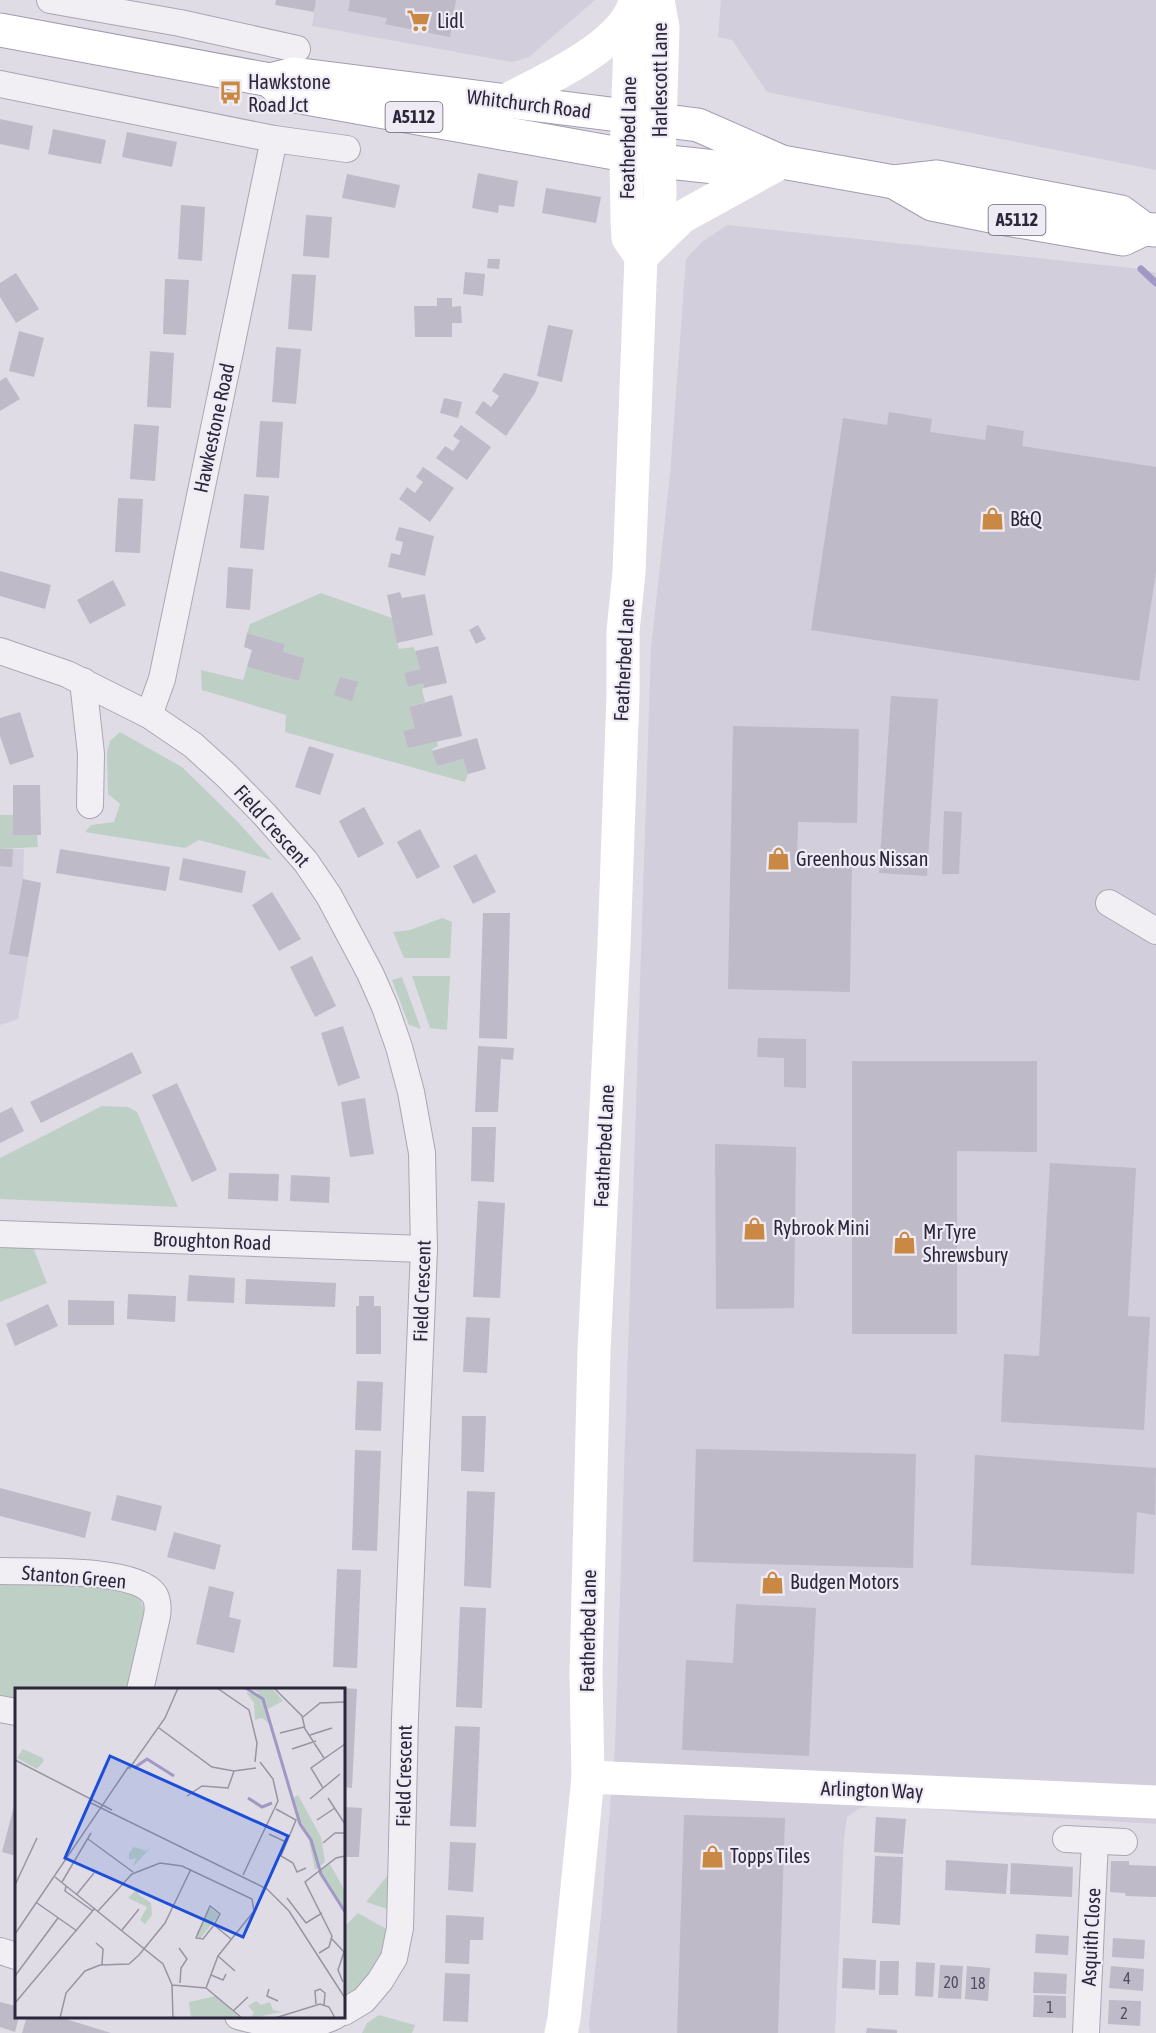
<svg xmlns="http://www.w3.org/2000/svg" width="1156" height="2033" font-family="'Asap Condensed',sans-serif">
	<rect width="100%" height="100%" fill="#dfdce6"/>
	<g fill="#d2cedb">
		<polygon points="316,0 595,0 529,57 512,62 312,26"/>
		<polygon points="721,0 1156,0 1156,170 767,92 732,40 718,37"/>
		<polygon points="727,225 1141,269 1156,273 1156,1824 973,1813 877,1804 858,1809 847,1817 844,1839 835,2033 590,2033 589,2024 601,1917 615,1747 651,648 670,475 686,259 702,242"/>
		<polygon points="0,849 24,849 23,879 41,883 18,1019 0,1025"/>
	</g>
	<g fill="#bed0c5">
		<polygon points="321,593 392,618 399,649 414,647 420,669 405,673 408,687 423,683 424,688 422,689 425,702 409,707 415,728 403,731 408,747 437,740 438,746 432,749 437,766 463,759 468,774 465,782 285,732 286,715 202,690 201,670 243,680 247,667 299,681 305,658 283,652 285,644 247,633 250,624"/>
		<polygon points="120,732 182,767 237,821 272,860 199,840 185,848 85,832 91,825 114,822 120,804 108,794 107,752 110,741"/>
		<polygon points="0,815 13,815 14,835 37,835 38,847 0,849"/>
		<polygon points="442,918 452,922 450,958 404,958 393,932 410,930"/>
		<polygon points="412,976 450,976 447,1030 430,1028"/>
		<polygon points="402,977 421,1029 409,1025 392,980"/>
		<polygon points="102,1106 128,1107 137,1112 178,1207 0,1199 0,1158"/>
		<polygon points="0,1246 33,1247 47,1283 0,1302"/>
		<polygon points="0,1581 124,1585 139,1595 145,1614 132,1689 16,1690 16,1699 0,1695"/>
		<polygon points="388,1875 394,1877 390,1910 366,1902"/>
		<polygon points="358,1913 388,1930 386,1951 368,1981 349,1996 344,1990 344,1927"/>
		<polygon points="379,2015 415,2025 412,2033 362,2033 367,2023"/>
	</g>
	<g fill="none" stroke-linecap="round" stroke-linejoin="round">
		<polyline stroke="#a198c5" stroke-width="7" points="1141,269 1156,283"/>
	</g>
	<g fill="#bebac8">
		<polygon points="276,0 316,0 314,12 275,5"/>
		<polygon points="350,0 456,0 450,37 385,24 387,18 348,11"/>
		<polygon points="0,119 33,126 29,150 0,144"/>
		<polygon points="53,129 106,140 101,164 48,154"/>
		<polygon points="127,132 177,142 172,167 122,157"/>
		<polygon points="478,173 518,181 514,207 499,205 498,213 472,208"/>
		<polygon points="347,174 400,185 395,208 342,198"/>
		<polygon points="546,188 601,197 596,223 542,213"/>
		<polygon points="181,205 205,207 202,261 178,259"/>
		<polygon points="306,215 332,217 329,258 303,256"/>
		<polygon points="488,259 500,259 499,269 487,268"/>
		<polygon points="465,272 485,274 483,296 463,294"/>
		<polygon points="16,273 39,309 16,323 0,297 0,283"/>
		<polygon points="292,274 316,275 312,331 288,329"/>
		<polygon points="165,279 189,280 186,335 163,334"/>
		<polygon points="437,298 452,298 452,307 461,306 462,323 452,323 452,337 415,337 414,306 437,306"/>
		<polygon points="548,325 573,330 562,382 537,376"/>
		<polygon points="19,331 44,338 34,377 9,371"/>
		<polygon points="276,347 301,349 296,404 272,402"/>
		<polygon points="150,351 174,353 171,408 147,407"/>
		<polygon points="504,373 539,382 535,393 506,436 475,413 483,401 491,407 499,396 492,391"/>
		<polygon points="6,377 20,399 0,411 0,381"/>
		<polygon points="444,398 462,402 458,418 440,413"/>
		<polygon points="889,412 932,419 930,432 985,440 987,425 1024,431 1022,446 1156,467 1156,572 1139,681 811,630 843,418 887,425"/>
		<polygon points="260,421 283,422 279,478 256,477"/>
		<polygon points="134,424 159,426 155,481 130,479"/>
		<polygon points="461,425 491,447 467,480 436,458 445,446 453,451 460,441 453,436"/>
		<polygon points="423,467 454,488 430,522 399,499 407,487 415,493 423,482 416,477"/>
		<polygon points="244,494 269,496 264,550 240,548"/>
		<polygon points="118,498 143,499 140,553 115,552"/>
		<polygon points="399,527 434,536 425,576 388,567 391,553 400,555 403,542 395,540"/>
		<polygon points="228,567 253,569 250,610 226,608"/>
		<polygon points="0,571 51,585 45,609 0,596"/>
		<polygon points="113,580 126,605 90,624 77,600"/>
		<polygon points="400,592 402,598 425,594 433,635 397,643 387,595"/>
		<polygon points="478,625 486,639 476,644 469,630"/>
		<polygon points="247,633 285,644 283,652 305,658 299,681 247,667 252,650 244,647"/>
		<polygon points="438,646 447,683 424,688 423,683 408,687 404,673 420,669 415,651"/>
		<polygon points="340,677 358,682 352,701 334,695"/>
		<polygon points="452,695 462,736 408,748 403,731 415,728 409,707"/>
		<polygon points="891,696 938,699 927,876 879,873"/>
		<polygon points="20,712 34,757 10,765 0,736 0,718"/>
		<polygon points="733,726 859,729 857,823 798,822 797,859 852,860 850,992 728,989"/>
		<polygon points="477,738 486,769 468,774 463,759 437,766 432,751"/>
		<polygon points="309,746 334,754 320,795 295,787"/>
		<polygon points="13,785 40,785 41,835 13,835"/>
		<polygon points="364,807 384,844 358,858 339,821"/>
		<polygon points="944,811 962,812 959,874 942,874"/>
		<polygon points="420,829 440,867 417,879 397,842"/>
		<polygon points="0,849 13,849 12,867 0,866"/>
		<polygon points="60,849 170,867 166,891 56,873"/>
		<polygon points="476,854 496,892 473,904 453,866"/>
		<polygon points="183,858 246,871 242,893 179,880"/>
		<polygon points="23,879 41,883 28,957 9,954"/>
		<polygon points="272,892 301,939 279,951 252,905"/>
		<polygon points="483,913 510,913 507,1039 479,1038"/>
		<polygon points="312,956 336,1006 315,1017 290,967"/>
		<polygon points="343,1026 360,1078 338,1086 321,1033"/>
		<polygon points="758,1038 806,1039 806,1088 784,1087 784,1058 757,1057"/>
		<polygon points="478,1046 514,1048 513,1060 501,1059 498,1112 475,1112"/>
		<polygon points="132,1052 142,1073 41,1123 30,1102"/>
		<polygon points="852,1061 1037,1061 1037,1152 957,1151 957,1334 852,1334"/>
		<polygon points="177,1083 217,1170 192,1182 152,1095"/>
		<polygon points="365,1098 374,1154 350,1157 341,1102"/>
		<polygon points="12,1107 24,1131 0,1143 0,1113"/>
		<polygon points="472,1127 496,1127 494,1182 471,1181"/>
		<polygon points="715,1144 796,1147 794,1308 716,1309"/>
		<polygon points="1050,1163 1136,1168 1128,1316 1150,1317 1144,1430 1001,1422 1004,1354 1039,1356"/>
		<polygon points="229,1173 279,1174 278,1201 228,1199"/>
		<polygon points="291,1175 330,1177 329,1203 290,1201"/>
		<polygon points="478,1201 505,1203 500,1298 473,1297"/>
		<polygon points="189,1275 235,1278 234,1303 187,1301"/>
		<polygon points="246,1279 336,1283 335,1307 245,1304"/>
		<polygon points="128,1294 176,1296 175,1322 127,1319"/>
		<polygon points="359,1296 374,1296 374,1306 381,1306 381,1354 356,1354 356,1306 359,1306"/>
		<polygon points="68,1300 114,1301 114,1325 68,1325"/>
		<polygon points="48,1304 58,1326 15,1346 6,1324"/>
		<polygon points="466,1317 490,1318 487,1373 463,1372"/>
		<polygon points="357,1381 383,1382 381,1431 355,1430"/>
		<polygon points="462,1416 486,1416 484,1472 461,1471"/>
		<polygon points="696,1449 916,1454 913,1568 693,1562"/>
		<polygon points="355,1450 381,1451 377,1551 352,1550"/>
		<polygon points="975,1455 1156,1468 1155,1515 1137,1512 1134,1574 971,1565"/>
		<polygon points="0,1488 91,1512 85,1538 0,1516"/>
		<polygon points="467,1491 495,1492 491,1588 464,1586"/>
		<polygon points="117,1495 162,1506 156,1531 111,1520"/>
		<polygon points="174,1532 221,1545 215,1570 167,1557"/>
		<polygon points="337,1569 361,1570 357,1668 333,1667"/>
		<polygon points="209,1586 234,1592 229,1617 241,1620 234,1653 196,1644"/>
		<polygon points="736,1604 816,1608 809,1756 682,1750 686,1660 733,1663"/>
		<polygon points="460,1607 486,1608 482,1708 456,1707"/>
		<polygon points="344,1688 357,1689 352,1788 344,1787"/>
		<polygon points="455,1726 480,1727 476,1827 450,1826"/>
		<polygon points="14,1806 16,1807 16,1856 2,1852"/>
		<polygon points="344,1807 362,1808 359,1857 344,1857"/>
		<polygon points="684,1815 785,1818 778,2033 677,2033"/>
		<polygon points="876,1817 906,1819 903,1854 874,1852"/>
		<polygon points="450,1842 476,1843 473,1892 448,1890"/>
		<polygon points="875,1856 903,1857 900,1925 872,1923"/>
		<polygon points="946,1860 1008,1864 1006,1894 945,1890"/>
		<polygon points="1111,1861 1129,1861 1129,1865 1156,1866 1156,1897 1126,1896 1125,1893 1110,1892"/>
		<polygon points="1011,1863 1073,1867 1072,1897 1010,1894"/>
		<polygon points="446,1915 484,1917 483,1940 470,1940 469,1964 445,1963"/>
		<polygon points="1036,1934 1069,1936 1068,1955 1035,1953"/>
		<polygon points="1113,1938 1145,1940 1144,1959 1112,1957"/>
		<polygon points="843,1958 876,1960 875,1990 842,1988"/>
		<polygon points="880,1961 899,1961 898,1995 879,1995"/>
		<polygon points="916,1962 935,1963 933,1997 915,1996"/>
		<polygon points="940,1965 963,1966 961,1999 938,1998"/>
		<polygon points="967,1966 990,1968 988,2001 965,1999"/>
		<polygon points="1111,1966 1144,1969 1143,1991 1109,1988"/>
		<polygon points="1034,1972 1067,1974 1066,1994 1033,1993"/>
		<polygon points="445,1973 470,1974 468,2022 443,2021"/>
		<polygon points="1034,1995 1066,1996 1066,2018 1033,2017"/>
		<polygon points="1109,2000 1141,2001 1140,2026 1108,2024"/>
		<polygon points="0,2002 16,2006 16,2016 19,2016 15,2032 0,2027"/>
		<polygon points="27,2016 56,2016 111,2033 22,2033"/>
		<polygon points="867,2028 897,2030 897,2033 866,2033"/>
	</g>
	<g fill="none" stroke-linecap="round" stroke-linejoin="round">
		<defs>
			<g id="street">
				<polyline points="50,0 180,23 297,49"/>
				<polyline points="0,84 274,139 347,149"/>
				<polyline points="0,651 67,674 149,715 193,745 227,776 265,815 306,862 329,896 370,973 385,1007 399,1047 411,1092 422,1153 424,1249 405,1718 400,1928 394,1958 380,1981 364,2000 344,2012"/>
				<polyline points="83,681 91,754 90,805"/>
				<polyline points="149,715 162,679 274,139"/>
				<polyline points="1109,903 1156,931"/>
				<polyline points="0,1234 424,1249"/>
				<path d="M 0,1571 C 33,1572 134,1567 154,1594 C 158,1600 158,1609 157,1616 L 140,1690"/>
				<polyline points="0,1709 16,1712"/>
				<polyline points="1066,1839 1124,1842"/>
				<polyline points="0,1951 16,1956"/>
				<path d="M 238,2016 C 269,2025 306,2031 335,2016"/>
				<polyline points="1086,2033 1095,1841"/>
			</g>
			<g id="primary">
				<polyline points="0,30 270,80 294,74 698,125 782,162"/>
				<polyline points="270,80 284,94 659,161 734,169 782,162 894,182 937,177 1121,212 1144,229"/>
				<polyline points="894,182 932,204 1001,218 1123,239 1144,229 1156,230"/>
			</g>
		</defs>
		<use href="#street" stroke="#aaa6b3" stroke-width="28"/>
		<use href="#primary" stroke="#a29cb1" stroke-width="35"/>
		<use href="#street" stroke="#f1eff4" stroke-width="26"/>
		<g stroke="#fff" stroke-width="33">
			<polyline points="631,14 626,156 627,221 628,238 641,257"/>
			<path d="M 506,100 C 544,81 620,47 634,5"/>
			<polyline points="656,242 660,195 659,161 663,28 658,0"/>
			<polyline points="588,1777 1156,1802"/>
			<polyline points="561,2033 564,2019 588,1777 586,1674 594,1351 614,945 623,695 623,631 629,572 641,257 682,217 780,163"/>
		</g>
		<use href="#primary" stroke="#fff" stroke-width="33"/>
	</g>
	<defs>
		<symbol id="supermarket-bare" viewBox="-9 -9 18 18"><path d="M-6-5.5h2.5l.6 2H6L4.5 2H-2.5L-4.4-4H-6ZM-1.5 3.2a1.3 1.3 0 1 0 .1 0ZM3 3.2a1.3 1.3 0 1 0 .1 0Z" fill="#c98944" stroke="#eeebf4" stroke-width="2.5" paint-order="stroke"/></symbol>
		<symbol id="bus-bare" viewBox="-9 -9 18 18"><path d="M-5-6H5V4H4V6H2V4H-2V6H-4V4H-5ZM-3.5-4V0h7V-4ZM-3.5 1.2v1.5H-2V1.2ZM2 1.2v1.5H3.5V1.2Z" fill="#c98944" stroke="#eeebf4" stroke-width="2.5" paint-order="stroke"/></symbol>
		<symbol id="shop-bare" viewBox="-9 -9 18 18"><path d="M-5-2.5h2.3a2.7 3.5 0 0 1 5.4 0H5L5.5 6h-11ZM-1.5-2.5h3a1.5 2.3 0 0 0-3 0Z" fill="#c98944" stroke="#eeebf4" stroke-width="2.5" paint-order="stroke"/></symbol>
	</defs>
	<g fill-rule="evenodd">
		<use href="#supermarket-bare" x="402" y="4" width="33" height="33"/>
		<use href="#bus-bare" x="214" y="76" width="33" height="33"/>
		<use href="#shop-bare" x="976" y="502" width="33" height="33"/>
		<use href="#shop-bare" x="762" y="842" width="33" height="33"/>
		<use href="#shop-bare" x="738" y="1212" width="33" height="33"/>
		<use href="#shop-bare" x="888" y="1226" width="33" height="33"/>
		<use href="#shop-bare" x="756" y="1566" width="33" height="33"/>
		<use href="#shop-bare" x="696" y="1840" width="33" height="33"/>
	</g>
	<g text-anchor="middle" stroke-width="4.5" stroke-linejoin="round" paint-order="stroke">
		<g font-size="16" fill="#514c5f">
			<text x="1127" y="1984">4</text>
			<text x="951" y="1988">20</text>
			<text x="978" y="1989">18</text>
			<text x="1050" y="2013">1</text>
			<text x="1124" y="2019">2</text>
		</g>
		<g fill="#eeebf4" stroke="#676273" stroke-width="1.5">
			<rect x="385.5" y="102" width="57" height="30" rx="4.5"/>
			<rect x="988.5" y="205" width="57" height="30" rx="4.5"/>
		</g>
		<g font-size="18" font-weight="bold" fill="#2d273c">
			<text x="414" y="123">A5112</text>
			<text x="1017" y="226">A5112</text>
		</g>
		<g font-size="20" fill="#2d273c" stroke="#eeebf4" text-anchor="start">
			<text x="437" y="28">Lidl</text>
			<text x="248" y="89">Hawkstone<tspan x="248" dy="23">Road Jct</tspan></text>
			<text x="1010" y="526">B&amp;Q</text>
			<text x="796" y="866">Greenhous Nissan</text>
			<text x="773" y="1235">Rybrook Mini</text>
			<text x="923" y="1239">Mr Tyre<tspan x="923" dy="23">Shrewsbury</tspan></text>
			<text x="790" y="1589">Budgen Motors</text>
			<text x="730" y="1863">Topps Tiles</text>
		</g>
		<g font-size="20" fill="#2d273c" stroke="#eeebf4">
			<text transform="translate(660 80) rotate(-90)" y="7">Harlescott Lane</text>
			<text transform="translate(529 104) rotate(7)" y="7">Whitchurch Road</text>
			<text transform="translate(628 138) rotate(-89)" y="7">Featherbed Lane</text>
			<text transform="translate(214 428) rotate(-78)" y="7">Hawkestone Road</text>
			<text transform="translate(624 660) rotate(-87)" y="7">Featherbed Lane</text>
			<text transform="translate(272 826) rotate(48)" y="7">Field Crescent</text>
			<text transform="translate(604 1146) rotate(-87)" y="7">Featherbed Lane</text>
			<text transform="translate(212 1241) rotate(2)" y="7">Broughton Road</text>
			<text transform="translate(422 1291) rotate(-88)" y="7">Field Crescent</text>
			<text transform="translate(74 1577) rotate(5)" y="7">Stanton Green</text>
			<text transform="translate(588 1631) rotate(-89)" y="7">Featherbed Lane</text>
			<text transform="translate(404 1776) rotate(-89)" y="7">Field Crescent</text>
			<text transform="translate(872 1790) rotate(2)" y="7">Arlington Way</text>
			<text transform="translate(1091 1937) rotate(-87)" y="7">Asquith Close</text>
		</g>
	</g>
	<g transform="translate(15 1688)">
		<rect width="330" height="330" fill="#dfdce6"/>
		<path d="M 237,0 L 257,0 L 268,13 L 253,21 L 249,10 L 255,36 L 247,30 L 240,32 L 239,15 L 231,4 L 245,6 ZM 8,61 L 28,70 L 29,73 L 22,81 L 2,70 ZM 283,107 L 306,149 L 310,174 L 300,182 L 294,152 L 283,134 L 278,110 ZM 119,159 L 131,163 L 136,159 L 118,179 L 121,170 L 114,172 L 114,165 ZM 315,176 L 330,203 L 330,225 L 303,184 ZM 124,199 L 123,206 L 136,215 L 137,227 L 130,236 L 125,232 L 132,219 L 113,210 ZM 195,220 L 204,227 L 185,251 L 181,246 ZM 201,308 L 225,330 L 176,330 L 174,314 ZM 241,313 L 246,317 L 255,314 L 258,322 L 267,324 L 236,330 L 239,324 L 233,318 Z" fill="#bed0c5"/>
		<path fill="none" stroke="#a198c5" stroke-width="3" d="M 231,0 L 248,11 L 285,136 L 296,152 L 306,186 L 330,224M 119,80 L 132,71 L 159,88M 233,110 L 247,119 L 257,115"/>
		<path fill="none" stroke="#9894a2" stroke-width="1.5" d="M 202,0 L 234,22 L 242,55 L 240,74M 259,0 L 287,28 L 290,41 L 309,70M 288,29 L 305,15 L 330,14M 144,40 L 197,79 L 219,83 L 241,80M 265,45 L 289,39M 295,47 L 317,40M 277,61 L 301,53M 0,72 L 97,122M 114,81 L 150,30 L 163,0M 308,100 L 296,80 L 330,56M 172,108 L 187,98 L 213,100 L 219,83M 313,110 L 330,136M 295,111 L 325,86M 76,115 L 252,201 L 274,223 L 330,310M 261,121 L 281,132 L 266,168 L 278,175 L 282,184 L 291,180M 302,132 L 320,120M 254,146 L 271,154M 73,151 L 118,184M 308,155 L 320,145 L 330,145M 228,187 L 263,113 L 258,91 L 245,74M 40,189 L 148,276 L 157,297 L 158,330M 47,194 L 76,145M 0,197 L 22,150M 51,198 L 50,203 L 78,223M 62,206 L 79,185M 272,210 L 291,235 L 307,225M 22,215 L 62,243M 83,223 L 117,186 L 145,175 L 167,178 L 237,211 L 239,223 L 203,268 L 191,300M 199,237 L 205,226 L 195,218 L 181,250 L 188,251 L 199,237 L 216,251M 107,242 L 124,221M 0,246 L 114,78M 317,251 L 329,264 L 323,282 L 328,294M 81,255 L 88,261 L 87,277M 164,260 L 172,271 L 166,280 L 165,295M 304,265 L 314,259 L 317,248 L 290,194 L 321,170 L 330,168M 203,268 L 220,283M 196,287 L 208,292 L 211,286M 0,288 L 43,230M 157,297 L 191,300 L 227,330M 254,301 L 252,308 L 263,313M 0,315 L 80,220M 301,316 L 300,303 L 305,301 L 310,305 L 309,317M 218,323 L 233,309M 45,330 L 51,305 L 70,283 L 85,277 L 114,276 L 124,267 L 150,235 L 176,181M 260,330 L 305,316 L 314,319 L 320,330"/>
		<path fill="#1d4ed8" fill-opacity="0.15" stroke="#1d4ed8" stroke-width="3" d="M 95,68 L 273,148 L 228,249 L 50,170 Z"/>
		<rect width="330" height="330" fill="none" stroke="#2d273c" stroke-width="3"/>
	</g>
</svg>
